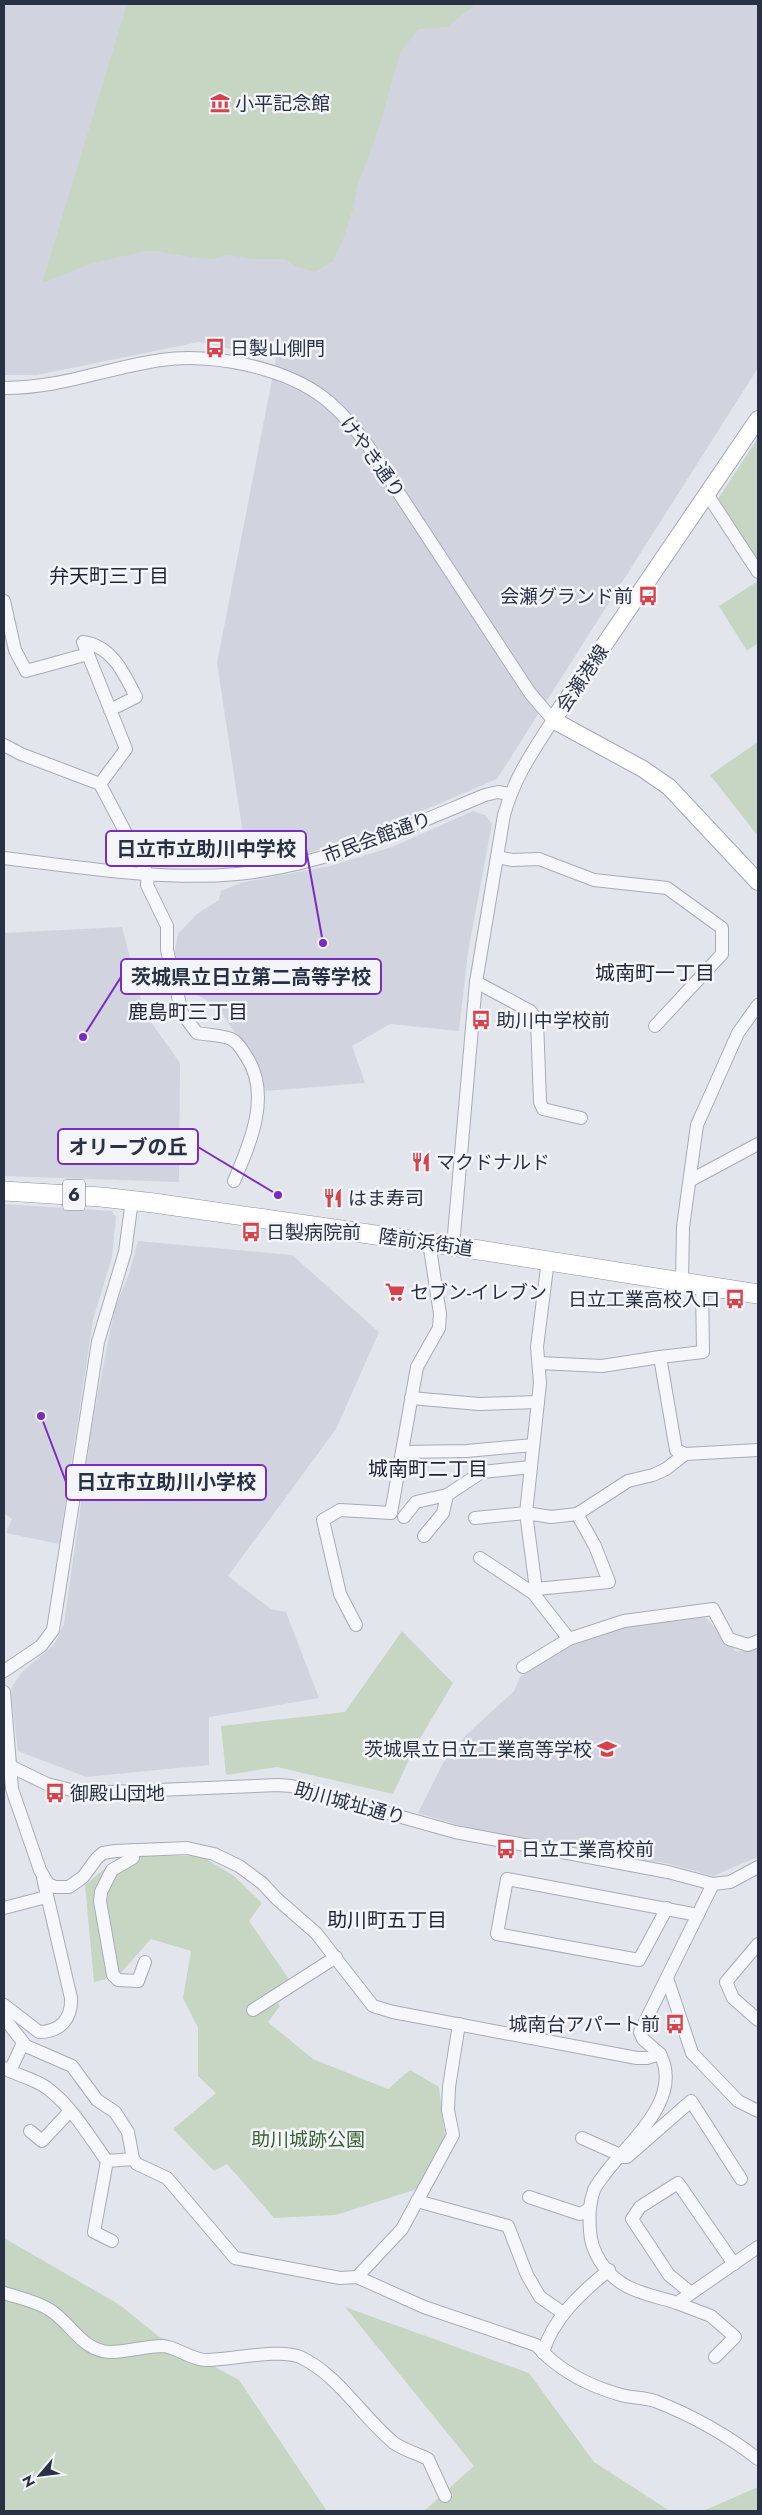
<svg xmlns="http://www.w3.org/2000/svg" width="762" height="2515" font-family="Jost,'Noto Sans JP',sans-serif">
	<rect width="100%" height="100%" fill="#e3e5ec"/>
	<g fill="#d1d4de">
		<polygon points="4,4 758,4 758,368 497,779 373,832 300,856 247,861 217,663 276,359 199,342 37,375 4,375"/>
		<polygon points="473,811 485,815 492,824 468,952 459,1031 390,1024 352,1046 365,1083 266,1091 254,1061 218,1007 185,988 174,956 178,934 197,914 219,900 221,891 240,883 330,866 392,847"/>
		<polygon points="122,927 144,1012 180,1063 179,1182 4,1176 4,933"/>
		<polygon points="4,1204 112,1211 116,1217 112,1257 93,1320 59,1544 6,1533 12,1519 4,1513"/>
		<polygon points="138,1241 292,1255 379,1332 336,1429 228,1576 271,1609 286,1612 319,1698 209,1717 209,1765 86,1777 18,1751 11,1696 13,1685 24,1670 54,1645 64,1624 93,1418 109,1337 115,1308 129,1274"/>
		<polygon points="705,1617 737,1652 758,1646 758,1857 713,1876 666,1863 616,1857 479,1831 418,1813 443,1763 466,1735 514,1691 520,1677 556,1652 620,1628"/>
	</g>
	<g fill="#c7d6c3">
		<polygon points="127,4 476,4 447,27 418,29 400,53 380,125 357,187 354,206 342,243 333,261 315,272 295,266 284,259 252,259 229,255 214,259 197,258 155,251 141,252 90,264 42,283"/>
		<polygon points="758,438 758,562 718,499"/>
		<polygon points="758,581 758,643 747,651 719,606"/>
		<polygon points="758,742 758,836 710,775"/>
		<polygon points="402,1631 453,1683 415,1747 393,1794 277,1767 226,1775 221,1726 345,1712"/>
		<polygon points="120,1856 201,1856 234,1876 262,1903 249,1921 295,1988 276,2000 280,2006 268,2022 313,2059 388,2089 410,2070 439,2087 445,2137 417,2189 336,2215 274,2218 227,2164 214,2171 173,2129 216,2093 198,2076 198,2028 183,1998 191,1951 151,1939 118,1976 94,1982 85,1885"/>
		<polygon points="4,2238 120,2305 158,2336 239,2380 327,2511 4,2511"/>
		<polygon points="345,2307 529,2373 594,2462 670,2511 424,2511 474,2466"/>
		<polygon points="758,2487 758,2511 703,2511"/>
	</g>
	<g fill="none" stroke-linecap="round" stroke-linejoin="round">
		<defs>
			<g id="minor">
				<path d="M 4,388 C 62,388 106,368 161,360 C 211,353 284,367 324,398 C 342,412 355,429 368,446 L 530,693 L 553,720 C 533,751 514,778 504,815 L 476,982 L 453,1246"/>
				<polyline points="707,494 758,572"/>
				<polyline points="4,601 15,650 26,671 88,654"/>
				<path d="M 4,745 L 21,754 L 100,784 L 148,875 L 147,885 L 167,926 L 167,950 L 182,1013 L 197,1033 C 207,1035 222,1035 231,1039 C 238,1042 242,1050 246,1056 C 272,1094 250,1144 234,1181"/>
				<path d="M 100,784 L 126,749 L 83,642 C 112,646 124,673 136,697 L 110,710"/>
				<polyline points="497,857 512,860 539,859 594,880 667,888 722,928 722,954 655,1026"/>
				<path d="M 4,858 C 81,867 160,881 237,874 C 325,866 405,828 485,795 L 498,792 L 509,794"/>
				<polyline points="476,982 530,1011 537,1020 540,1102 543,1109 581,1118"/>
				<polyline points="691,1180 758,1144"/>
				<polyline points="682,1281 683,1227 697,1125 738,1033 758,1005"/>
				<polyline points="702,1284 703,1352 660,1357 676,1450 685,1454 758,1450"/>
				<polyline points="539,1363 602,1366 660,1357"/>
				<polyline points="411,1398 479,1404 538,1402"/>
				<polyline points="402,1452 467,1451 533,1445"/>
				<polyline points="577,1514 628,1481 653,1475 666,1469 685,1454"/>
				<polyline points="404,1517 416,1502 447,1495 482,1472 531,1467"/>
				<polyline points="475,1518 526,1513 540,1383 537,1347 548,1260"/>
				<polyline points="424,1536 443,1513 447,1495"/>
				<polyline points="480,1558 533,1593 569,1639"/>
				<polyline points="528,1590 536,1589 609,1582 595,1546 577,1514 551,1517 526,1513 536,1589"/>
				<polyline points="356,1625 340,1594 323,1520 340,1510 391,1513 417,1367 439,1328 440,1314 429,1242"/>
				<polyline points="523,1667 569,1639 624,1621 713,1609 729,1639 748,1645 758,1641"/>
				<polyline points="4,1671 41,1646 53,1630 98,1342 125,1252 132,1200"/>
				<polyline points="4,1692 12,1789 40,1870 48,1884 55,1887 69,1887 83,1877 97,1858 103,1853 115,1851 187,1848 214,1854 239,1866 262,1883 277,1899 316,1933 373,2006 393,2012 637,2058 647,2058 660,2054 643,2039 640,2032 713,1884"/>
				<polyline points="10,1766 47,1784 83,1793 278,1785 291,1786 455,1832 668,1872 713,1884 730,1882 758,1867"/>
				<polyline points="134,1850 133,1858 112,1870 101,1892 100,1901 113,1975 118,1980 138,1981 145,1962"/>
				<polyline points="4,1908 46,1897"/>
				<polyline points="667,1908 639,1960 497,1934 507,1879 698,1915"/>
				<polyline points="758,1944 726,1982 733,1998 758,2020"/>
				<polyline points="667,1978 692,2053 738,2101 758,2111"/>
				<path d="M 4,2005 L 39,2032 C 60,2032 72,2019 71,1998 L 43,1878"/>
				<polyline points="253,2010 336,1957"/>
				<path d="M 4,2018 L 26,2046 L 72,2066 L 97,2100 L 115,2112 L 128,2132 L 133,2159 L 137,2164 L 167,2178 L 235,2258 L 340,2278 L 357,2277 L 424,2307 L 536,2345 C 558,2370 589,2386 621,2395 C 632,2398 644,2397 655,2401 C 691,2415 727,2435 758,2459"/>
				<path d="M 660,2054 C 683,2098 632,2139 607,2171 C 603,2177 597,2183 594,2190 C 589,2204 589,2216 590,2231 C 591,2252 605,2273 623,2284 C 636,2293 662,2298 677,2303 L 758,2247"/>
				<path d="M 4,2068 C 20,2077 38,2079 52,2092 C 74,2110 90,2138 107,2161"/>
				<polyline points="10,2071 23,2043"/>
				<polyline points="30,2131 42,2141 70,2111"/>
				<polyline points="582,2138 620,2155"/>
				<polyline points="623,2157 627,2157 691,2101 741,2179"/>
				<polyline points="529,2197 580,2214 589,2209"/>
				<polyline points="417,2201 508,2226 527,2275 540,2297 563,2313"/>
				<polyline points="112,2241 94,2232 107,2161 133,2159"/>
				<polyline points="357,2277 402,2229 453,2135 448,2110 449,2087 459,2024"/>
				<path d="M 4,2293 C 19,2298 36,2301 50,2310 C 71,2323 82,2351 110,2352 C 128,2352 145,2346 163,2346 C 177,2347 191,2360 206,2360 C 229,2360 281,2348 300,2357 C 339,2375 361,2416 394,2443 C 404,2450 418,2454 428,2459 L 445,2496"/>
				<polyline points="691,2293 669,2275 632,2219 640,2207 678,2183 734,2264"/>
				<polyline points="677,2303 711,2316 735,2337 715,2357"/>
				<path d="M 543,2353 C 552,2319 582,2292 609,2270"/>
			</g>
			<polyline id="major" points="758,419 553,720 643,769 669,787 758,882"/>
			<polyline id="highway" points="4,1191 101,1197 154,1203 479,1250 758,1294"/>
		</defs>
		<use href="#minor" stroke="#a7abb7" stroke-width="14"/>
		<use href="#major" stroke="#a1a8b8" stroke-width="18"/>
		<use href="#highway" stroke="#8991a3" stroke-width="20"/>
		<use href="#minor" stroke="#f6f7fa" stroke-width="12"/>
		<use href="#major" stroke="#fff" stroke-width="16"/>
		<use href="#highway" stroke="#fff" stroke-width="19"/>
	</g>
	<defs>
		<symbol id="museum-bare" viewBox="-9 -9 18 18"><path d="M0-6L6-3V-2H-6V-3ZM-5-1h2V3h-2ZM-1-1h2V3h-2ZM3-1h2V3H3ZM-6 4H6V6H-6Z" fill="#d6424c" stroke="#f3f5f9" stroke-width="2.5" paint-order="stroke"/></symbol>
		<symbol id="bus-bare" viewBox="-9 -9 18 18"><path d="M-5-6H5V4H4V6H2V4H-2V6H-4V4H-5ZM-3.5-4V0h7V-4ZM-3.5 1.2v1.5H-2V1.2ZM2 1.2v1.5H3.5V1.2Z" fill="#d6424c" stroke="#f3f5f9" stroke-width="2.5" paint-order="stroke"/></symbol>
		<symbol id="restaurant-bare" viewBox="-9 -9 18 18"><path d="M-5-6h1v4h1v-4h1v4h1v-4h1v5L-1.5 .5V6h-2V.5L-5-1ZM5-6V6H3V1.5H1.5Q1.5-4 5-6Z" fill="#d6424c" stroke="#f3f5f9" stroke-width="2.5" paint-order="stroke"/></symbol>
		<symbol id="supermarket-bare" viewBox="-9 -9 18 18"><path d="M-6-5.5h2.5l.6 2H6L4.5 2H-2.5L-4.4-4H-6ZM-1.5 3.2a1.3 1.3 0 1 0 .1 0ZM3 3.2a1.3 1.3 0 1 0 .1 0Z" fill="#d6424c" stroke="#f3f5f9" stroke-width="2.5" paint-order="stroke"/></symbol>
		<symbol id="school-bare" viewBox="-9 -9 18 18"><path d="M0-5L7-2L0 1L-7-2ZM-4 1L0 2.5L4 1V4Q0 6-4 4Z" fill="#d6424c" stroke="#f3f5f9" stroke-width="2.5" paint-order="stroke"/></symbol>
	</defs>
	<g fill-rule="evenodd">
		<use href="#museum-bare" x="206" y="89" width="28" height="28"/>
		<use href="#bus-bare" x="201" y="334" width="28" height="28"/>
		<use href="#bus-bare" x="634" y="582" width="28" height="28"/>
		<use href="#bus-bare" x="467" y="1006" width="28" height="28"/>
		<use href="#restaurant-bare" x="407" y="1148" width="28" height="28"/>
		<use href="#restaurant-bare" x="319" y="1184" width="28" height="28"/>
		<use href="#bus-bare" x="237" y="1218" width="28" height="28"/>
		<use href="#supermarket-bare" x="381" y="1278" width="28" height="28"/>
		<use href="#bus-bare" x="721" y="1285" width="28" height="28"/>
		<use href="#school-bare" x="593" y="1735" width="28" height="28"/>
		<use href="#bus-bare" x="41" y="1779" width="28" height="28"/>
		<use href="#bus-bare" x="492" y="1835" width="28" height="28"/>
		<use href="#bus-bare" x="661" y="2010" width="28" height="28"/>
	</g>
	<g text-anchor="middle" stroke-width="5" stroke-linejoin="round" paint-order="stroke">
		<rect fill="#f3f5f9" stroke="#666c7b" stroke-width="1" x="63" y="1179.5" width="22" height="31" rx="4"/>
		<g font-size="18" font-weight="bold" fill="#293145">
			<text x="74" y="1201">6</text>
		</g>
		<g font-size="19" fill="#293145" stroke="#f3f5f9" text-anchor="start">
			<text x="235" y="110">小平記念館</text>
			<text x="230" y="355">日製山側門</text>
			<text x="633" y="603" text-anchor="end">会瀬グランド前</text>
			<text x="496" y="1027">助川中学校前</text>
			<text x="436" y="1169">マクドナルド</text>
			<text x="348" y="1205">はま寿司</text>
			<text x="266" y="1239">日製病院前</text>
			<text x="410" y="1299">セブン-イレブン</text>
			<text x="720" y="1306" text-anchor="end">日立工業高校入口</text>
			<text x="592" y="1756" text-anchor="end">茨城県立日立工業高等学校</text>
			<text x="70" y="1800">御殿山団地</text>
			<text x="521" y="1856">日立工業高校前</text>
			<text x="660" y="2031" text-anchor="end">城南台アパート前</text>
		</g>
		<g font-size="19" fill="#293145" stroke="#f3f5f9">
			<text transform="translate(373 457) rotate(54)" y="7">けやき通り</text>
			<text transform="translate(582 678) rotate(-56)" y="7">会瀬港線</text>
			<text transform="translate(377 837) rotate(-20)" y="7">市民会館通り</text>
			<text transform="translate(426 1242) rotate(8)" y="7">陸前浜街道</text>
			<text transform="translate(350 1803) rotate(15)" y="7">助川城址通り</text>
		</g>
		<g font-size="19" fill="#3a6236" stroke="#f3f5f9">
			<text x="308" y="2146">助川城跡公園</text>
		</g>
		<g font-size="20" fill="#1b2236" stroke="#f3f5f9">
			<text x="109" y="583">弁天町三丁目</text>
			<text x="655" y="980">城南町一丁目</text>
			<text x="188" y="1019">鹿島町三丁目</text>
			<text x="428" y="1476">城南町二丁目</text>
			<text x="387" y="1927">助川町五丁目</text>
		</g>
	</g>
	<path fill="none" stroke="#7b2cbf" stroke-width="2" d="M323 943L306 849M83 1037L121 977M278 1195L198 1147M41 1416L66 1482"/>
	<g fill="#7b2cbf" stroke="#f3f5f9" stroke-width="2">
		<circle cx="323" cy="943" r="5"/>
		<circle cx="83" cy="1037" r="5"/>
		<circle cx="278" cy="1195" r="5"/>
		<circle cx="41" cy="1416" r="5"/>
	</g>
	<g fill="#f3f5f9" stroke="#7b2cbf" stroke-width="2">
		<rect x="106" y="831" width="200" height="35" rx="5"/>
		<rect x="121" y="959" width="260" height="35" rx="5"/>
		<rect x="58" y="1129" width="140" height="35" rx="5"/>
		<rect x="66" y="1465" width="200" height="35" rx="5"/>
	</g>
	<g font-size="20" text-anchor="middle" font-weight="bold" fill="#293145">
		<text x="206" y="856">日立市立助川中学校</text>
		<text x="251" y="984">茨城県立日立第二高等学校</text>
		<text x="128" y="1154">オリーブの丘</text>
		<text x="166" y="1489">日立市立助川小学校</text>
	</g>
	<rect width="762" height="2515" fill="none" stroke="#293145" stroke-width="10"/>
	<g transform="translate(40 2475) rotate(242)" stroke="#f3f5f9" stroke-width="4" paint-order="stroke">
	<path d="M0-4L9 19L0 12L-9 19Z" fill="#293145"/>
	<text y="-8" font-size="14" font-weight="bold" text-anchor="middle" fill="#293145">N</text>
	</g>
</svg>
